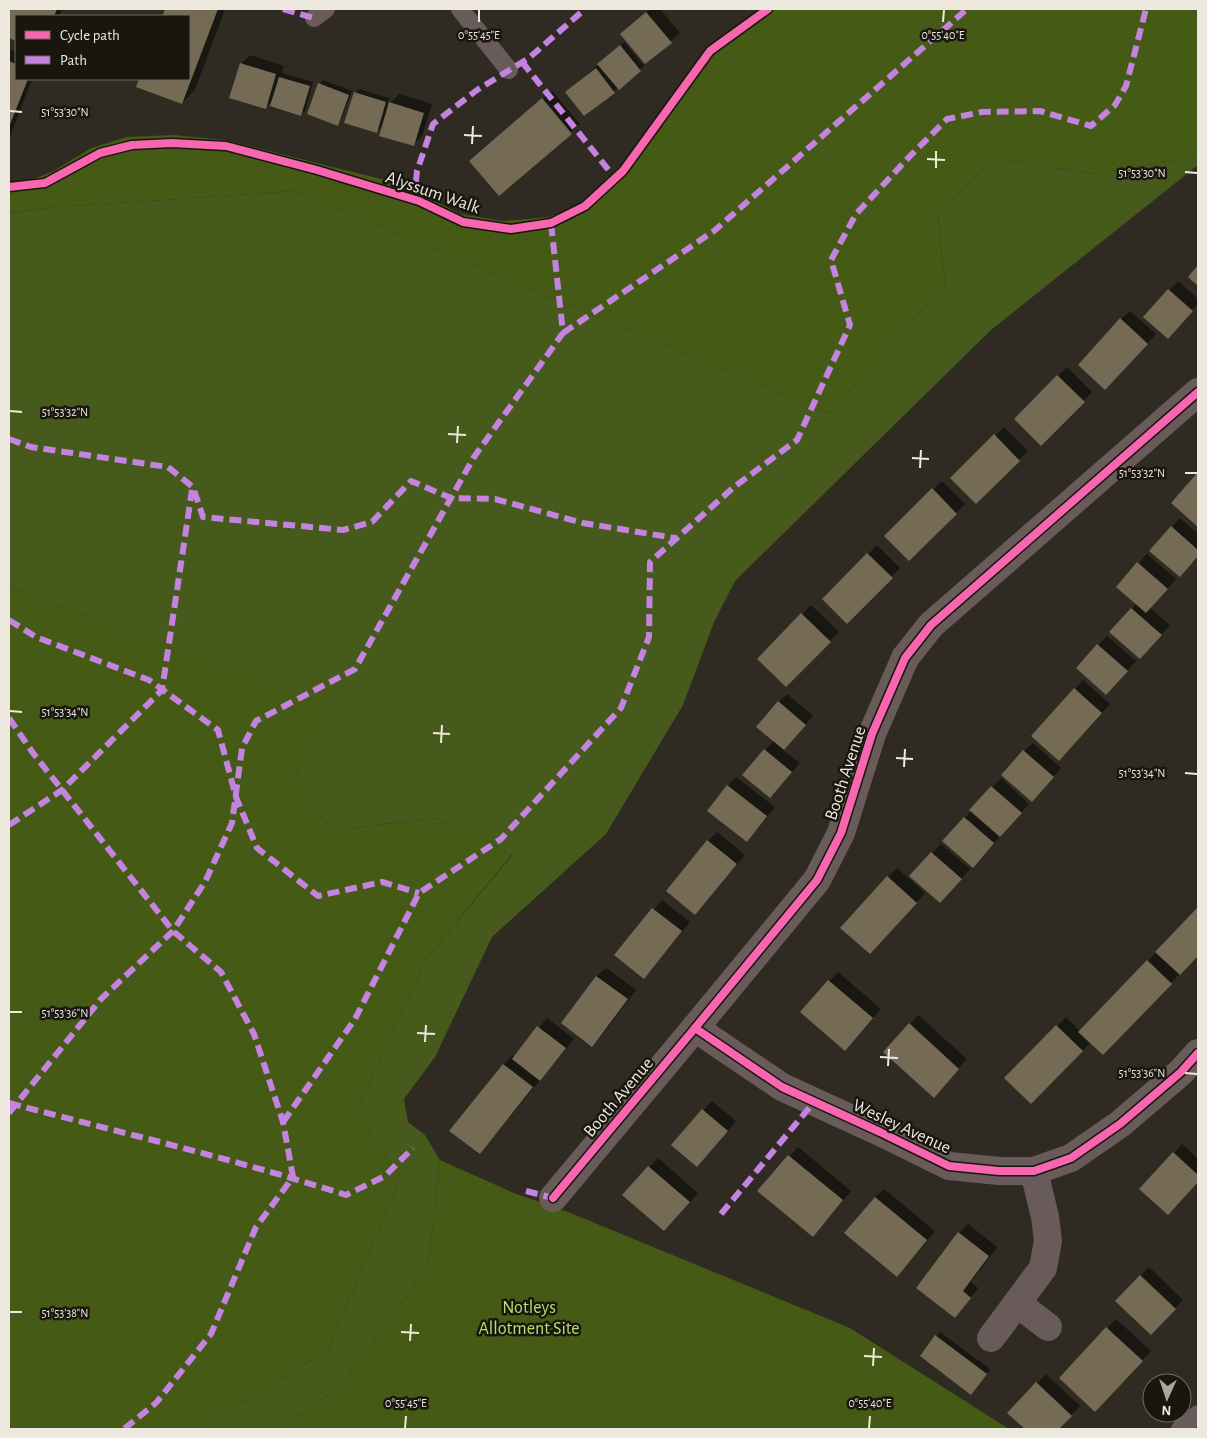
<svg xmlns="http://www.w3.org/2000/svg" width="1207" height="1438" font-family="'Alegreya Sans',sans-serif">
	<rect width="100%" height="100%" fill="#2f2b23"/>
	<g fill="#455a14">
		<polygon points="760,9 1198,9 1198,157 1092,174 993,158 938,216 945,284 829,414 295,191 58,207 9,213 9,183 27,181 52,172 91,148 127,137 174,135 225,140 405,185 460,214 502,221 549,217 570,209 594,194 629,156 697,60"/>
		<polygon points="9,587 335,706 293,781 332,830 436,818 513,853 427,958 361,1101 361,1121 401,1177 328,1350 201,1429 9,1429"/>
		<polygon points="440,1160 514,1193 568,1212 850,1328 1009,1429 278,1429 339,1387 428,1266"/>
	</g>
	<polygon fill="#465a1c" points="1198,157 1198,165 991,330 735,581 714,622 683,705 606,834 492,937 435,1057 404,1099 408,1122 425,1135 440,1160 428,1266 339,1387 278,1429 201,1429 328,1350 401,1177 361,1121 361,1101 427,958 513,854 436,818 332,830 293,781 334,706 9,587 9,213 58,207 295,191 829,414 945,284 938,216 993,158 1092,174"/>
	<g fill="#0007">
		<polygon points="13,9 62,9 59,16 16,16 16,40 9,37 9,18"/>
		<polygon points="166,9 225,9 195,90 182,103 138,87 140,79 189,79 189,16 164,16"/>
		<polygon points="650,9 660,9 680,33 645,63 630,26"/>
		<polygon points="624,42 644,66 585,115 567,92"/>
		<polygon points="9,49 16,52 16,79 32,79 9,139"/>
		<polygon points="250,55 284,66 282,73 313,82 305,111 301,115 273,100 265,108 241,64"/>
		<polygon points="323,80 352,91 341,120 337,124 319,84"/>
		<polygon points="359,89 389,98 387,107 399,94 432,104 422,136 413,145 384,124 376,132 355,93"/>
		<polygon points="552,91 580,124 500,194 480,152"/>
		<polygon points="1178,281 1198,299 1198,304 1176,328 1145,317"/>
		<polygon points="1130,311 1156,334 1114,380 1121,319"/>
		<polygon points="1067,367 1092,392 1041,444 1015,419"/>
		<polygon points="1004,427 1028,451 976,503 952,478"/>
		<polygon points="1198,474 1198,526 1172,503"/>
		<polygon points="942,481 965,504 909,560 886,536"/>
		<polygon points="1180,518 1198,534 1198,556 1188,567 1172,527"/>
		<polygon points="877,545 900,568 847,622 824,599"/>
		<polygon points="1147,554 1176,579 1150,608 1170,625 1149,649 1111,632 1137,603 1118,587"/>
		<polygon points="811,605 839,632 786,685 758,659"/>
		<polygon points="1107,636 1136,661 1115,685 1098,645"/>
		<polygon points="1083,680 1110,704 1068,751 1075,689"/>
		<polygon points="787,694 813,716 783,750 800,763 770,797 765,750 774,741 779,702"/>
		<polygon points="1033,743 1061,768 1041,791 1024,751"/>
		<polygon points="736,777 775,807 747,840 728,786"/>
		<polygon points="1001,778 1029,804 981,857 944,841"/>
		<polygon points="717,832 745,855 695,913 708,841"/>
		<polygon points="941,844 970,869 949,893 911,876"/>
		<polygon points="897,868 925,893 879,944 888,877"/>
		<polygon points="662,900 690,922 652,968 616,955"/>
		<polygon points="1198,909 1198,955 1103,1053 1091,1042 1031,1103 1006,1078 1066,1017 1080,1031"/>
		<polygon points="606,968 636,990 601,1036 592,1045 563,1023 597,976"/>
		<polygon points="838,972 881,1009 845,1049 802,1012"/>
		<polygon points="918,1015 967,1059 942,1087 910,1024"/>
		<polygon points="547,1018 574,1039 480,1153 451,1130 504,1064 512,1056 515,1057"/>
		<polygon points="712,1101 736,1121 706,1157 673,1145"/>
		<polygon points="1182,1144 1198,1159 1198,1181 1176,1205 1174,1153"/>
		<polygon points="798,1147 851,1191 821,1227 759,1191"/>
		<polygon points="658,1158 698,1193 673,1221 624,1195"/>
		<polygon points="884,1189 935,1231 897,1276 875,1197"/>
		<polygon points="968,1224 997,1247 971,1282 978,1288 955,1316 959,1233"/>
		<polygon points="1149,1267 1183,1300 1151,1333 1117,1300"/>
		<polygon points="1116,1319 1151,1351 1104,1401 1061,1378"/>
		<polygon points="940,1332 990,1369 975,1389 921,1355"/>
		<polygon points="1046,1374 1080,1406 1058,1429 1026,1429 1009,1413"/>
	</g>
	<g fill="#756b54">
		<polygon points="11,9 57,9 54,16 16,16 16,41 9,38 9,15"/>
		<polygon points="165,9 218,9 182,104 136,87 139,79 189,79 189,16 162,16"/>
		<polygon points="646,12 672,43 645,64 620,34"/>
		<polygon points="620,45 641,71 619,90 597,64"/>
		<polygon points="9,61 16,64 16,79 28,79 9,127"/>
		<polygon points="240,63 276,74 266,109 229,98"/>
		<polygon points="596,68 615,93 584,116 565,92"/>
		<polygon points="279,77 310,86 301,116 270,106"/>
		<polygon points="318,83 349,95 338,126 307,114"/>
		<polygon points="354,92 386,102 377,133 344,123"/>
		<polygon points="542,98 572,134 499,196 469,161"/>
		<polygon points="389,102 424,113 414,146 379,136"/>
		<polygon points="1198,265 1198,286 1188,277"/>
		<polygon points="1168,289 1193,311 1168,339 1143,317"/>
		<polygon points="1120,318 1148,344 1105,390 1078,365"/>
		<polygon points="1057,375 1085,402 1041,446 1014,419"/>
		<polygon points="994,434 1020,461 976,504 950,478"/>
		<polygon points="1198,472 1198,527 1171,503"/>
		<polygon points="932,488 957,514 909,561 884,536"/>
		<polygon points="1171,526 1198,550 1198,556 1180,577 1149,551"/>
		<polygon points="867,553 893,578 847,624 822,599"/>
		<polygon points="1137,562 1168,589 1146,613 1116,587"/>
		<polygon points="1131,608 1162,635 1140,659 1109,632"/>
		<polygon points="801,613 831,642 786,687 757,659"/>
		<polygon points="1097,644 1128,671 1106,695 1076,668"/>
		<polygon points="1074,688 1102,713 1059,761 1031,736"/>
		<polygon points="778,701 806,725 784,750 756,727"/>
		<polygon points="764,749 792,772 770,798 742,775"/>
		<polygon points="1023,750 1054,777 1032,802 1001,775"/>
		<polygon points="727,785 767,816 747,842 707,811"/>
		<polygon points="991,786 1022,813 1000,837 969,810"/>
		<polygon points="964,817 994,843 973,868 942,841"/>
		<polygon points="707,840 737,864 695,915 666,891"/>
		<polygon points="931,852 962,879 940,903 909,876"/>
		<polygon points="887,876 917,903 870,954 840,928"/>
		<polygon points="1198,907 1198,956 1180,975 1155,952"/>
		<polygon points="652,908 682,931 644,979 614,955"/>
		<polygon points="1147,960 1172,984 1103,1055 1078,1032"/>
		<polygon points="596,976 628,999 592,1047 561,1023"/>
		<polygon points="828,980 873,1018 845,1051 800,1012"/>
		<polygon points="909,1023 959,1069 934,1098 883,1052"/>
		<polygon points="1056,1025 1083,1051 1031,1104 1004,1078"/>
		<polygon points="537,1026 566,1048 540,1081 512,1059"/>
		<polygon points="503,1064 533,1087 480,1154 449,1131"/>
		<polygon points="702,1109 728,1131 697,1167 671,1145"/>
		<polygon points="1173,1152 1198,1175 1198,1182 1168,1215 1139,1189"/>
		<polygon points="788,1155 843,1200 813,1237 757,1191"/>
		<polygon points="648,1166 690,1202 664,1231 622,1195"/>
		<polygon points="875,1197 927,1240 897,1277 844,1233"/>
		<polygon points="958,1232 989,1256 963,1291 971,1298 955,1318 916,1288"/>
		<polygon points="1140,1275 1176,1309 1151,1335 1115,1301"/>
		<polygon points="1106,1327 1143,1361 1095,1412 1059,1378"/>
		<polygon points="935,1335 987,1374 971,1395 920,1356"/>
		<polygon points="1036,1382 1072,1416 1059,1429 1025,1429 1007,1413"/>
	</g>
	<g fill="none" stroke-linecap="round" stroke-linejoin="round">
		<g stroke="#695b59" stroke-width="18">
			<polyline points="460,9 509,70"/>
			<polyline points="314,18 326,9"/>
			<polyline points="1180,1429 1198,1414"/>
		</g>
		<g stroke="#695b59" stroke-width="28">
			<polyline points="695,1028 782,1087 880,1132 949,1166 999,1171 1034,1171 1071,1158 1120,1124 1181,1072 1198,1053"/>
			<polyline points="553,1198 695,1028 817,880 841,833 872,734 905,658 931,625 1198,392"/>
			<polyline points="1017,1303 1048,1327"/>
			<polyline points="991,1338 1043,1268 1048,1241 1045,1217 1034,1171"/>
		</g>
		<g stroke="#c483df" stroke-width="6" stroke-dasharray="12 6" stroke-linecap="butt">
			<polyline points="283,9 314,18"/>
			<polyline points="522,62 615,178"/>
			<polyline points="414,200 417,171 433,124 477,90 529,58 585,9"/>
			<polyline points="563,333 714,231 967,9"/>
			<polyline points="9,439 31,447 168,467 193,487 203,517 343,530 372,522 411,481 451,498 495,499 583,523 675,538"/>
			<polyline points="9,620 36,637 149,680 218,730 236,797 257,848 318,896 382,882 419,893"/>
			<polyline points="9,718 33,753 173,931 221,972 254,1034 283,1122 293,1177 256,1227 211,1334 156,1403 124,1429"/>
			<polyline points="9,825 62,790 162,690 192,490"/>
			<path d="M 9,1103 C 122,1133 235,1159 346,1195 L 385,1176 L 413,1148"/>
			<polyline points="9,1113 101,999 173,931 205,882 232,823 242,748 256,721 355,669 474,457 563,333 551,223"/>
			<polyline points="283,1122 355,1019 419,893 501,839 621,708 649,637 650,562 734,487 797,440 850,325 831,260 856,214 911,155 947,119 982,112 1040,111 1091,126 1115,105 1126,86 1146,9"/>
			<polyline points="526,1191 553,1198"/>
			<polyline points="721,1214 814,1102"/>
		</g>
		<defs>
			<g id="cycleway">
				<polyline points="9,187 45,183 100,153 132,145 172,143 226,146 317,170 419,201 463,222 511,229 551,223 585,206 623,171 710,51 768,9"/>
				<polyline points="695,1028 782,1087 880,1132 949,1166 999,1171 1034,1171 1071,1158 1120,1124 1181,1072 1198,1053"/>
				<polyline points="553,1198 695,1028 817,880 841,833 872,734 905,658 931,625 1198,392"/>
			</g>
		</defs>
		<use href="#cycleway" stroke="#19160f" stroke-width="11"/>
		<use href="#cycleway" stroke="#f766af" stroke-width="8"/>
	</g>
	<path fill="none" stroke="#eee9df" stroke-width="2" d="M 479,22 L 479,10M 943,22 L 944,10M 10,111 L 22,112M 464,135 L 482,136M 472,144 L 473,126M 927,159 L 945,160M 936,168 L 936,151M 1185,172 L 1197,173M 10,411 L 22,412M 448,434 L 466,435M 457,443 L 458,426M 912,458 L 929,459M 920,468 L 921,450M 1185,473 L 1197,473M 10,711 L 22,712M 433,733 L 450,734M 441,743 L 442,725M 896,758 L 913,759M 904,767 L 905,749M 1185,773 L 1197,774M 10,1012 L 22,1012M 417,1033 L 435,1034M 425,1042 L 426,1025M 880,1057 L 898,1058M 888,1066 L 889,1049M 1185,1073 L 1197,1074M 10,1312 L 22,1312M 401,1332 L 419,1333M 410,1341 L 411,1324M 864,1356 L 882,1357M 873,1366 L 874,1348M 405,1428 L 406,1416M 869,1428 L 870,1416"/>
	<g text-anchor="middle" stroke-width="5" stroke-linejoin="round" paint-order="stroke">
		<g font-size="18" fill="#eee9df" stroke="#19160f">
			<text transform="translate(433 192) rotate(19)" y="6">Alyssum Walk</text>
			<text transform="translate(845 773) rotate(-72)" y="6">Booth Avenue</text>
			<text transform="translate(618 1097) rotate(-50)" y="6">Booth Avenue</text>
			<text transform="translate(902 1126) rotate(25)" y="6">Wesley Avenue</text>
		</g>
		<g font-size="18" fill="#b6e26b" stroke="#19160f">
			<text x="529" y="1313">Notleys<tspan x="529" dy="21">Allotment Site</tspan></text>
		</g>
	</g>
	<g font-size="12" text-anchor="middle" fill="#eee9df" stroke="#19160f" stroke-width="5" stroke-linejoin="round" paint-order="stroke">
		<text x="479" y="39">0°55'45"E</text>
		<text x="943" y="39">0°55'40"E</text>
		<text x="65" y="116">51°53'30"N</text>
		<text x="1142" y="177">51°53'30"N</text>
		<text x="65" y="416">51°53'32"N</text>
		<text x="1142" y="477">51°53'32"N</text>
		<text x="65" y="716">51°53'34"N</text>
		<text x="1142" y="777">51°53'34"N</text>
		<text x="65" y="1017">51°53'36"N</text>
		<text x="1142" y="1077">51°53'36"N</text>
		<text x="65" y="1317">51°53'38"N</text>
		<text x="406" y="1407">0°55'45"E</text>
		<text x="870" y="1407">0°55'40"E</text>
	</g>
	<rect width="1207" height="1438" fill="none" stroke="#eee9df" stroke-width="20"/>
	<rect x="15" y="15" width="175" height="65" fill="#19160f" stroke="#6e6a62"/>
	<rect x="25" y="31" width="25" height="8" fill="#f766af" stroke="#6e6a62"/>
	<text x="60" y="40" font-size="15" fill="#eee9df">Cycle path</text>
	<rect x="25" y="56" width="25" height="8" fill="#c483df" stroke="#6e6a62"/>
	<text x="60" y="65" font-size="15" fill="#eee9df">Path</text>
	<g transform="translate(1167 1398) rotate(183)"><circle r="24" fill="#19160f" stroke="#6e6a62"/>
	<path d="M0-4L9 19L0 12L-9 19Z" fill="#aba69d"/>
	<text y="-8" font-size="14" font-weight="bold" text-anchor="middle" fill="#eee9df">N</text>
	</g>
</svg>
